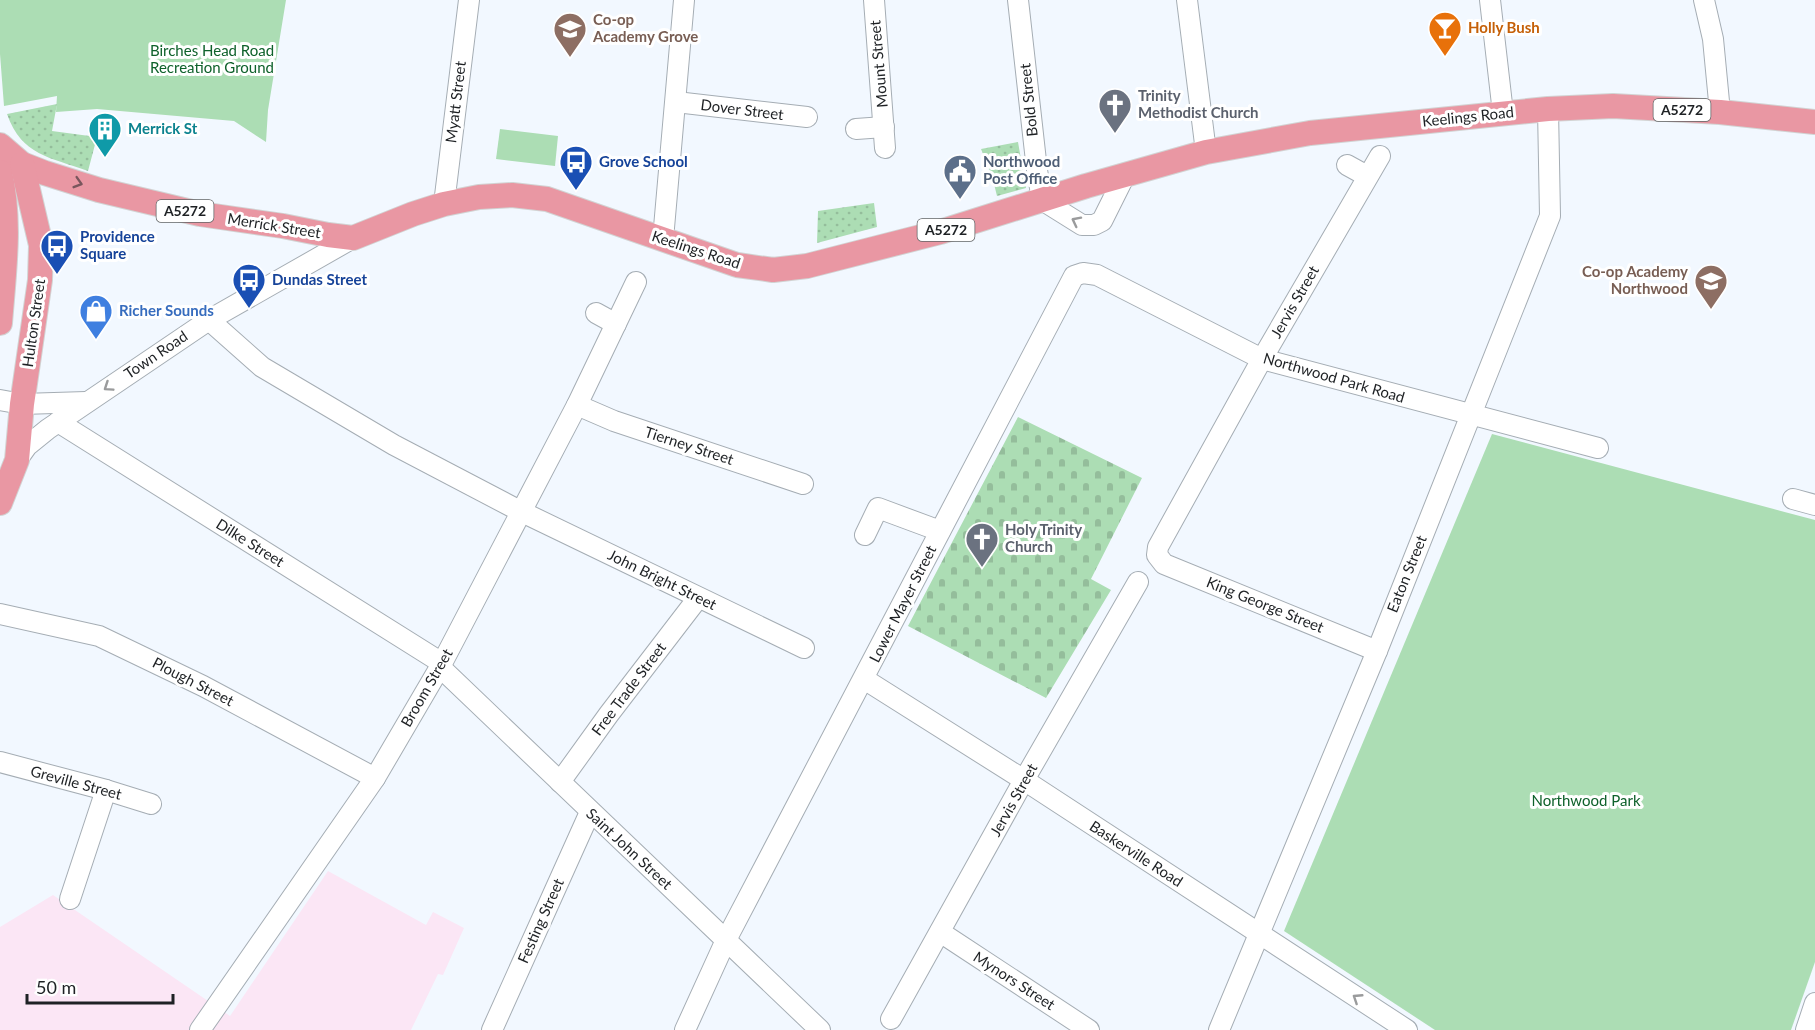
<svg xmlns="http://www.w3.org/2000/svg" width="1815" height="1030" font-family="Lato,sans-serif">
	<defs>
		<pattern id="grass-dots" width="8" height="8" patternUnits="userSpaceOnUse" patternTransform="scale(1.5)"><rect width="8" height="8" fill="#acddb4"/><path d="M2 2h.1M6 6h.1" fill="none" stroke="#94bd9b" stroke-width="1.8" stroke-linecap="round"/></pattern>
		<pattern id="cemetery-stones" width="16" height="16" patternUnits="userSpaceOnUse" patternTransform="scale(1.5)"><rect width="16" height="16" fill="#acddb4"/><path d="M2 7V4a2 2 0 0 1 4 0v3zM10 15v-3a2 2 0 0 1 4 0v3z" fill="#94bd9b"/></pattern>
	</defs>
	<rect width="100%" height="100%" fill="#f2f8ff"/>
	<polygon fill="#fbe6f5" points="328,871 426,925 433,912 464,928 443,975 438,974 411,1030 0,1030 0,927 53,895 230,1016"/>
	<g fill="url(#grass-dots)">
		<path d="M 57,104 L 52,131 L 97,137 L 88,171 C 50,157 22,156 7,114 Z"/>
		<polygon points="1018,142 1026,188 997,196 992,176 981,149"/>
		<polygon points="874,203 877,227 817,243 818,211"/>
	</g>
	<polygon fill="url(#cemetery-stones)" points="1018,417 1142,478 1091,579 1111,590 1046,698 908,626"/>
	<g fill="#acddb4">
		<polygon points="0,0 286,0 268,110 266,142 234,121 97,109 56,112 57,96 4,106 0,54"/>
		<polygon points="500,129 558,136 555,166 496,159"/>
		<polygon points="1492,434 1815,520 1815,962 1791,1030 1435,1030 1284,931"/>
	</g>
	<g fill="none" stroke-linecap="round" stroke-linejoin="round">
		<defs>
			<g id="minor">
				<polyline points="874,0 885,148"/>
				<polyline points="1018,0 1037,170 1042,200 1082,225 1094,225 1102,221 1125,175"/>
				<polyline points="1187,0 1206,152"/>
				<polyline points="1490,0 1503,113"/>
				<polyline points="1704,0 1713,39 1720,112"/>
				<polyline points="676,102 807,117"/>
				<polyline points="856,129 884,127"/>
				<polyline points="1347,165 1367,176"/>
				<polyline points="444,204 469,0"/>
				<polyline points="663,239 684,0"/>
				<polyline points="596,313 616,324"/>
				<polyline points="209,320 262,367 394,445 520,511 804,648"/>
				<polyline points="0,400 22,404 86,402"/>
				<polyline points="577,405 614,421 803,484"/>
				<polyline points="58,422 442,663"/>
				<polyline points="17,460 27,446 48,429 209,320 353,238"/>
				<polyline points="1793,499 1815,505"/>
				<polyline points="865,535 878,508 940,531"/>
				<polyline points="0,614 99,636 203,686 375,778"/>
				<polyline points="1377,651 1164,564 1157,555 1158,547 1262,359 1380,156"/>
				<polyline points="440,667 820,1030"/>
				<polyline points="864,679 1024,780 1407,1030"/>
				<polyline points="0,762 106,790 151,804"/>
				<polyline points="560,782 609,714 698,598"/>
				<polyline points="70,899 106,790"/>
				<polyline points="940,932 1089,1030"/>
				<polyline points="891,1019 1024,780 1138,582"/>
				<polyline points="200,1030 375,778 440,667 577,405 636,282"/>
				<polyline points="492,1030 590,812"/>
				<polyline points="685,1030 726,940 1074,276 1083,273 1097,275 1262,359 1598,448"/>
				<polyline points="1219,1030 1377,651 1550,216 1548,109"/>
				<polyline points="1806,1030 1815,1003"/>
			</g>
			<g id="major">
				<polyline points="0,145 22,164 45,173 99,190 200,214 283,226 328,235 353,238 413,214 444,204 479,197 512,195 547,199 737,265 773,270 807,266 940,232 1086,186 1206,152 1310,133 1548,109 1613,106 1720,112 1815,122"/>
				<path d="M 0,172 C 11,222 4,272 0,323"/>
				<polyline points="0,503 17,460 22,404 40,280 41,245 22,164"/>
			</g>
		</defs>
		<use href="#minor" stroke="#a5adb4" stroke-width="22"/>
		<use href="#major" stroke="#d2d3d3" stroke-width="26"/>
		<use href="#minor" stroke="#fff" stroke-width="20"/>
		<use href="#major" stroke="#e997a3" stroke-width="24"/>
	</g>
	<defs><path id="oneway-chevron" d="M-2-3.5L2.5 0L-2 3.5" fill="none" stroke-width="1.6" stroke-linecap="round" stroke-linejoin="round" transform="scale(1.5)"/></defs>
	<use stroke="#79565d" href="#oneway-chevron" transform="translate(78 183) rotate(17)"/>
	<g stroke="#9a9b9c">
		<use href="#oneway-chevron" transform="translate(1076 221) rotate(-153)"/>
		<use href="#oneway-chevron" transform="translate(108 387) rotate(146)"/>
		<use href="#oneway-chevron" transform="translate(1357 998) rotate(-147)"/>
	</g>
	<defs>
		<symbol id="bar-pin" viewBox="-11 -11 22 30"><path d="M0 17L-7.5 6A9.5 9.5 0 1 1 7.5 6Z" fill="#e8710a" stroke="#fff"/><path d="M-6-5H6L.8 .8V4.5H3.5V6h-7V4.5H-.8V.8Z" fill="#fff"/></symbol>
		<symbol id="school-pin" viewBox="-11 -11 22 30"><path d="M0 17L-7.5 6A9.5 9.5 0 1 1 7.5 6Z" fill="#8d6e63" stroke="#fff"/><path d="M0-5L7-2L0 1L-7-2ZM-4 1L0 2.5L4 1V4Q0 6-4 4Z" fill="#fff"/></symbol>
		<symbol id="church-pin" viewBox="-11 -11 22 30"><path d="M0 17L-7.5 6A9.5 9.5 0 1 1 7.5 6Z" fill="#6b7280" stroke="#fff"/><path d="M-1.2-6h2.4v3.5h3.3v2.4h-3.3V6h-2.4V-.1h-3.3v-2.4h3.3Z" fill="#fff"/></symbol>
		<symbol id="building-pin" viewBox="-11 -11 22 30"><path d="M0 17L-7.5 6A9.5 9.5 0 1 1 7.5 6Z" fill="#0f9aa8" stroke="#fff"/><path d="M-4-6H4V6H1V3H-1V6H-4ZM-2.5-4.3h1.7v1.8h-1.7ZM.8-4.3h1.7v1.8H.8ZM-2.5-1h1.7V.8h-1.7ZM.8-1h1.7V.8H.8Z" fill="#fff"/></symbol>
		<symbol id="bus-pin" viewBox="-11 -11 22 30"><path d="M0 17L-7.5 6A9.5 9.5 0 1 1 7.5 6Z" fill="#1a4fb4" stroke="#fff"/><path d="M-5-6H5V4H4V6H2V4H-2V6H-4V4H-5ZM-3.5-4V0h7V-4ZM-3.5 1.2v1.5H-2V1.2ZM2 1.2v1.5H3.5V1.2Z" fill="#fff"/></symbol>
		<symbol id="civic-pin" viewBox="-11 -11 22 30"><path d="M0 17L-7.5 6A9.5 9.5 0 1 1 7.5 6Z" fill="#5c6f8a" stroke="#fff"/><path d="M-.6-6.5H3V-4.5H.6V-3L4-1V1h2V6H-6V1h2V-1L-.6-3ZM-1.2 2.5V6h2.4V2.5Z" fill="#fff"/></symbol>
		<symbol id="shop-pin" viewBox="-11 -11 22 30"><path d="M0 17L-7.5 6A9.5 9.5 0 1 1 7.5 6Z" fill="#3f7fe0" stroke="#fff"/><path d="M-5-2.5h2.3a2.7 3.5 0 0 1 5.4 0H5L5.5 6h-11ZM-1.5-2.5h3a1.5 2.3 0 0 0-3 0Z" fill="#fff"/></symbol>
	</defs>
	<g fill-rule="evenodd">
		<use href="#bar-pin" x="1426" y="9" width="38" height="52"/>
		<use href="#school-pin" x="551" y="10" width="38" height="52"/>
		<use href="#church-pin" x="1096" y="86" width="38" height="52"/>
		<use href="#building-pin" x="86" y="110" width="38" height="52"/>
		<use href="#bus-pin" x="557" y="143" width="38" height="52"/>
		<use href="#civic-pin" x="941" y="152" width="38" height="52"/>
		<use href="#bus-pin" x="38" y="227" width="38" height="52"/>
		<use href="#bus-pin" x="230" y="261" width="38" height="52"/>
		<use href="#school-pin" x="1692" y="262" width="38" height="52"/>
		<use href="#shop-pin" x="77" y="292" width="38" height="52"/>
		<use href="#church-pin" x="963" y="520" width="38" height="52"/>
	</g>
	<g text-anchor="middle" stroke-width="6" stroke-linejoin="round" paint-order="stroke">
		<g fill="#fff" stroke="#626466" stroke-width="1.5">
			<rect x="1653.5" y="99" width="57" height="22" rx="4.5"/>
			<rect x="156.5" y="200" width="57" height="22" rx="4.5"/>
			<rect x="917.5" y="219" width="57" height="22" rx="4.5"/>
		</g>
		<g font-size="14" font-weight="bold" fill="#1e2124">
			<text x="1682" y="115">A5272</text>
			<text x="185" y="216">A5272</text>
			<text x="946" y="235">A5272</text>
		</g>
		<g font-size="15" font-weight="bold" fill="#785e54" stroke="#fff" text-anchor="start">
			<text x="593" y="25">Co-op<tspan x="593" dy="17">Academy Grove</tspan></text>
			<text x="1688" y="277" text-anchor="end">Co-op Academy<tspan x="1688" dy="17">Northwood</tspan></text>
		</g>
		<g font-size="15" font-weight="bold" fill="#c56008" stroke="#fff" text-anchor="start">
			<text x="1468" y="33">Holly Bush</text>
		</g>
		<g font-size="15" fill="#0e612b" stroke="#fff">
			<text x="212" y="56">Birches Head Road<tspan x="212" dy="17">Recreation Ground</tspan></text>
			<text x="1586" y="806">Northwood Park</text>
		</g>
		<g font-size="15" fill="#1e2124" stroke="#fff">
			<text transform="translate(879 64) rotate(-95)" y="5">Mount Street</text>
			<text transform="translate(1029 100) rotate(-96)" y="5">Bold Street</text>
			<text transform="translate(456 102) rotate(-83)" y="5">Myatt Street</text>
			<text transform="translate(742 110) rotate(7)" y="5">Dover Street</text>
			<text transform="translate(1468 117) rotate(-6)" y="5">Keelings Road</text>
			<text transform="translate(274 226) rotate(9)" y="5">Merrick Street</text>
			<text transform="translate(696 250) rotate(18)" y="5">Keelings Road</text>
			<text transform="translate(1295 302) rotate(-60)" y="5">Jervis Street</text>
			<text transform="translate(34 323) rotate(-82)" y="5">Hulton Street</text>
			<text transform="translate(156 355) rotate(-34)" y="5">Town Road</text>
			<text transform="translate(1334 378) rotate(16)" y="5">Northwood Park Road</text>
			<text transform="translate(689 446) rotate(18)" y="5">Tierney Street</text>
			<text transform="translate(250 543) rotate(32)" y="5">Dilke Street</text>
			<text transform="translate(1407 574) rotate(-68)" y="5">Eaton Street</text>
			<text transform="translate(662 580) rotate(26)" y="5">John Bright Street</text>
			<text transform="translate(903 604) rotate(-63)" y="5">Lower Mayer Street</text>
			<text transform="translate(1265 605) rotate(22)" y="5">King George Street</text>
			<text transform="translate(193 682) rotate(27)" y="5">Plough Street</text>
			<text transform="translate(427 688) rotate(-60)" y="5">Broom Street</text>
			<text transform="translate(629 689) rotate(-53)" y="5">Free Trade Street</text>
			<text transform="translate(76 783) rotate(15)" y="5">Greville Street</text>
			<text transform="translate(1014 800) rotate(-61)" y="5">Jervis Street</text>
			<text transform="translate(629 849) rotate(43)" y="5">Saint John Street</text>
			<text transform="translate(1136 854) rotate(33)" y="5">Baskerville Road</text>
			<text transform="translate(541 921) rotate(-66)" y="5">Festing Street</text>
			<text transform="translate(1014 981) rotate(33)" y="5">Mynors Street</text>
		</g>
		<g font-size="15" font-weight="bold" fill="#5b616d" stroke="#fff" text-anchor="start">
			<text x="1138" y="101">Trinity<tspan x="1138" dy="17">Methodist Church</tspan></text>
			<text x="1005" y="535">Holy Trinity<tspan x="1005" dy="17">Church</tspan></text>
		</g>
		<g font-size="15" font-weight="bold" fill="#0d838f" stroke="#fff" text-anchor="start">
			<text x="128" y="134">Merrick St</text>
		</g>
		<g font-size="15" font-weight="bold" fill="#164399" stroke="#fff" text-anchor="start">
			<text x="599" y="167">Grove School</text>
			<text x="80" y="242">Providence<tspan x="80" dy="17">Square</tspan></text>
			<text x="272" y="285">Dundas Street</text>
		</g>
		<g font-size="15" font-weight="bold" fill="#4e5e75" stroke="#fff" text-anchor="start">
			<text x="983" y="167">Northwood<tspan x="983" dy="17">Post Office</tspan></text>
		</g>
		<g font-size="15" font-weight="bold" fill="#366cbe" stroke="#fff" text-anchor="start">
			<text x="119" y="316">Richer Sounds</text>
		</g>
	</g>
	<path d="M27 994v9h146v-9" fill="none" stroke="#1e2124" stroke-width="3"/>
	<text x="36" y="994" font-size="18" fill="#1e2124" stroke="#ffffff" stroke-width="4.5" paint-order="stroke">50 m</text>
</svg>
